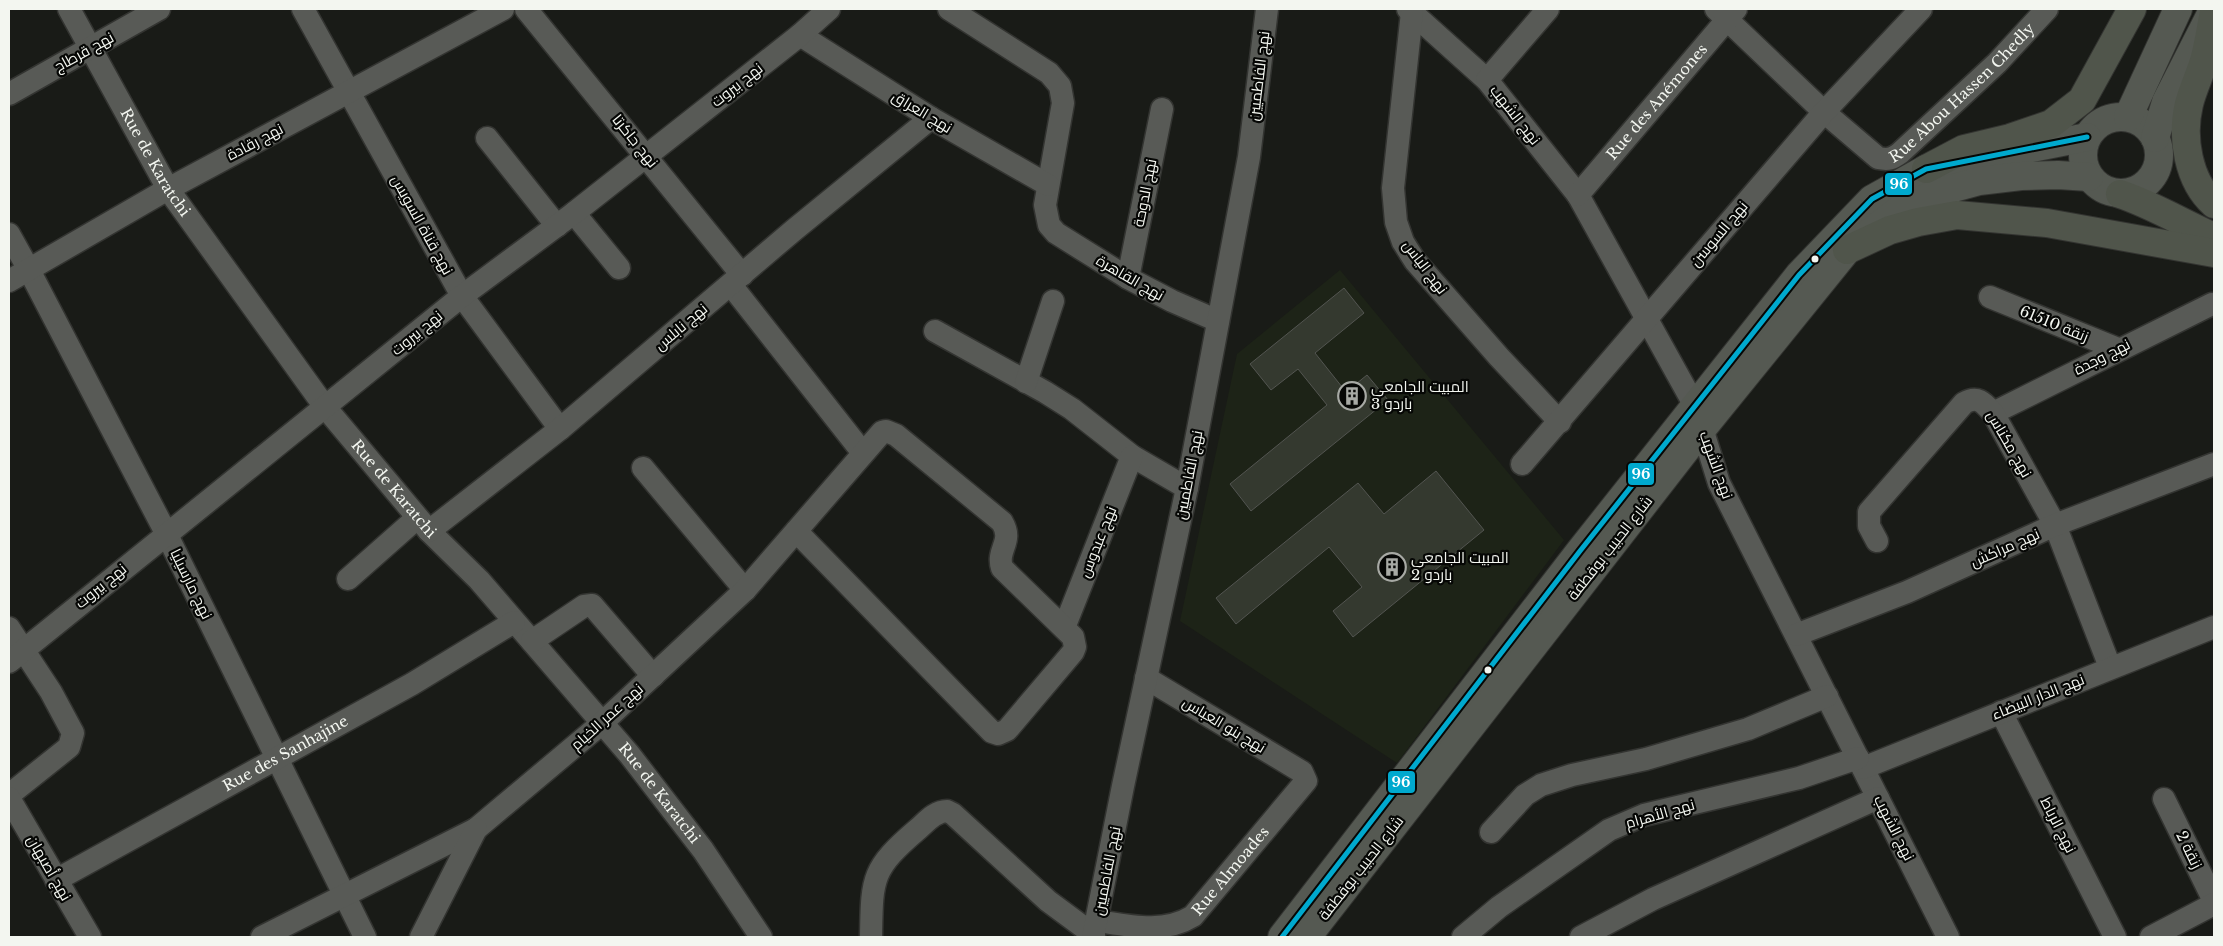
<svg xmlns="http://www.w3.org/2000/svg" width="2223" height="946" font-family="'Libre Baskerville',Cairo,serif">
	<rect width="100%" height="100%" fill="#191b17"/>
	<polygon fill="#1d2317" points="1340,270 1564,540 1397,763 1180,621 1237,354"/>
	<g fill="#34392f" stroke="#535551">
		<polygon points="1344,288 1364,313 1315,353 1346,392 1367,375 1388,400 1251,511 1230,484 1327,405 1298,369 1271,390 1250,364"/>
		<polygon points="1436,471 1484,530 1353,637 1333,611 1362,587 1329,547 1236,624 1216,598 1358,483 1384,514"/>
	</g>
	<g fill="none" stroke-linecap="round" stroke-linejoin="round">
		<defs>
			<g id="minor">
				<path id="s1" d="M 69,9 L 168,189 L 325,407 L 429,531 L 479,580 L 629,754 L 703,850 L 761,937"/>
				<polyline points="303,9 462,296 560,429"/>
				<polyline points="526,9 742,275"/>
				<polyline points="949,9 1049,73 1060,86 1063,103 1045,205 1049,225 1056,233 1128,278 1172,301 1218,321"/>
				<polyline points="1408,9 1487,80 1578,195 1695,406 1719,483 1948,937"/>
				<path id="s2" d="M 1716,9 L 1824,112 L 1878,158 C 1888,160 1892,159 1900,153 L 1997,63 L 2047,9"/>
				<polyline points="1412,12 1393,188 1396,222 1403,242 1415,261 1499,357 1560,422"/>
				<polyline points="800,35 931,118 1048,185"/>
				<polyline points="1487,80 1548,9"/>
				<polyline points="9,94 159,9"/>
				<polyline points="487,138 557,226"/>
				<path id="s3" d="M 1578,195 L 1736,9"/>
				<polyline points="574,213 619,268"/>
				<polyline points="9,234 29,270 166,533 365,937"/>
				<polyline points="1128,278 1162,109"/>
				<polyline points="9,281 168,189 503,9"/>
				<polyline points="731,285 863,453"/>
				<polyline points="1990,297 2118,349"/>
				<polyline points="935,331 1045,392 1072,409 1132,456 1187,488"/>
				<polyline points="1026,382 1053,301"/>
				<polyline points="1993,413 2212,304"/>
				<polyline points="1522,464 1824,112 1921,9"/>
				<polyline points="643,468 745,590"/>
				<polyline points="429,531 560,429 794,230 931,118"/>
				<path d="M 1877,541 L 1869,526 L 1869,512 L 1964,403 C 1978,395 1984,403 1993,413 L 2055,525 L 2110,667"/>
				<polyline points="348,579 417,518"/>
				<polyline points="9,628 51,692 73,733 69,747 9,795"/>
				<polyline points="1064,628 1132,456"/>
				<polyline points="1796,635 1907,592 2055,525 2214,464"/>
				<polyline points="532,641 584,606 592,605 653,676"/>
				<polyline points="9,662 462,296 574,213 800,35 829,9"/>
				<polyline points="2001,712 2115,937"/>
				<polyline points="1863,768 2214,627"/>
				<polyline points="9,798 90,937"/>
				<polyline points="2164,799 2214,901"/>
				<polyline points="1491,832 1525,795 1541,785 1572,775 1646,759 1748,729 1827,696"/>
				<path id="s4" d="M 56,880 L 412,684 L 514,622"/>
				<path id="s5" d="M 1098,921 C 1130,926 1164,934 1193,916 L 1306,781 L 1302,772 L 1146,678"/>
				<path d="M 262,937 L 476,829 L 601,724 L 745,590 L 882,432 L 886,431 L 896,435 L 1002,522 C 1014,542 996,549 1002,568 L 1073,637 L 1075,647 L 1073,652 L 1007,730 L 998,734 L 992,732 L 796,531"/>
				<polyline points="421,937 476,829"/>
				<path d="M 871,937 C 872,878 871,869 918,829 C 926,822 935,811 947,811 L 953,814 L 1048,901 L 1094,935"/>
				<polyline points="1093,937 1123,786 1187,488 1249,157 1267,9"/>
				<polyline points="1463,937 1499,907 1609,830 1644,815 1799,778 1858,758"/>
				<polyline points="1581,937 1653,899 1878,798"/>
				<polyline points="2151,937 2214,904"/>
			</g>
			<g id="major">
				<circle cx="2121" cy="155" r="38"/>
				<polyline points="2128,117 2178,9"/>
				<polyline points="2155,138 2166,102 2210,16"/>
				<polyline points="1282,937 1580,551 1799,275 1872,199 1926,169 2087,137"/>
				<polyline points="1307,937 1702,429 1847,250 1900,209 1939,192 1979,181 2021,176 2058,175 2089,177"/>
			</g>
			<g id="highway">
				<path d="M 2214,12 C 2211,27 2209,42 2205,57 C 2201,73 2193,88 2189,104 C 2181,137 2188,181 2214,204"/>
				<polyline points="1926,169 1964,149 2010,138 2051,124 2082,100 2132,9"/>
				<path d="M 2120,194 C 2153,205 2182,223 2214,237"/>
				<polyline points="1847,250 1890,230 1918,222 1957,215 2047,223 2214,253"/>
			</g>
		</defs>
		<use href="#minor" stroke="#333431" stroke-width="25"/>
		<use href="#major" stroke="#333431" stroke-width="30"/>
		<use href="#highway" stroke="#333431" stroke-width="30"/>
		<use href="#minor" stroke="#585a56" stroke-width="22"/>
		<use href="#major" stroke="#555952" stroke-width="28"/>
		<use href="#highway" stroke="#50554b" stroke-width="28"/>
		<defs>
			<polyline id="bus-1" points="1282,937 1580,551 1799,275 1872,199 1926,169 2087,137"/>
		</defs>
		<use href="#bus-1" stroke="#060705" stroke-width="9"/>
		<use href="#bus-1" stroke="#00a9ce" stroke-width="5"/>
	</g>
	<defs>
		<symbol id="building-ring" viewBox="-11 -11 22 22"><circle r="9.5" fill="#060705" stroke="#a7a9a4" stroke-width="1.5"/><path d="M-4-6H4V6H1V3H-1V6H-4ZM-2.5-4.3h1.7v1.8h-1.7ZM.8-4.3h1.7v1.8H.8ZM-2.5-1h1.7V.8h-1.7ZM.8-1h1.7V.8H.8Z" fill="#a7a9a4"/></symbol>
	</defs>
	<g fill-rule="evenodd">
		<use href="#building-ring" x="1336" y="380" width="32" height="32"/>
		<use href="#building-ring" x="1376" y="551" width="32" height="32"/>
	</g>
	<g fill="#f3f6f0" stroke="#060705" stroke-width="2">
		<circle cx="1815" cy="259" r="4.5"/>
		<circle cx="1488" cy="670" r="4.5"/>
	</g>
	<g text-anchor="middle" stroke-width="4.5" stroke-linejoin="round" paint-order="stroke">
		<g font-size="15" fill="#f3f6f0" stroke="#060705">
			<text transform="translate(84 52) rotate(-29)" y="5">نهج قرطاج</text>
			<text transform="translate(1259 76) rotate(-83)" y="5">نهج الفاطميين</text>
			<text transform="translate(737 85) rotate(-38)" y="5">نهج بيروت</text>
			<text dy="5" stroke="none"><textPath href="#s2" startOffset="330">Rue Abou Hassen Chedly</textPath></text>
			<text dy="5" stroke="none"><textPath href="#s3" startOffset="122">Rue des Anémones</textPath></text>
			<text transform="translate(922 112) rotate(31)" y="5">نهج العراق</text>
			<text transform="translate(1515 115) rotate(52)" y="5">نهج الشهب</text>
			<text transform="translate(635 141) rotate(51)" y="5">نهج جاكرتا</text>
			<text transform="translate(255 142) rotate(-28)" y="5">نهج رقادة</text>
			<text dy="5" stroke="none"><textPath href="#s1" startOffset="176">Rue de Karatchi</textPath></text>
			<text transform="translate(1145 193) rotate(-79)" y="5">نهج الدوحة</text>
			<text transform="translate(422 225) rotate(61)" y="5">نهج قناة السويس</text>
			<text transform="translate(1719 234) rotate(-50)" y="5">نهج السوسن</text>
			<text transform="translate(1425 267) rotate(53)" y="5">نهج الياس</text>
			<text transform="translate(1130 278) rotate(30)" y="5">نهج القاهرة</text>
			<text transform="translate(2054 324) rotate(22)" y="5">زنقة 61510</text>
			<text transform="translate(681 327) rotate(-40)" y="5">نهج نابلس</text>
			<text transform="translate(417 333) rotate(-39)" y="5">نهج بيروت</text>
			<text transform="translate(2102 357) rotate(-27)" y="5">نهج وجدة</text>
			<text transform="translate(2009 444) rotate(60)" y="5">نهج مكناس</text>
			<text transform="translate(1716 465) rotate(70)" y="5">نهج الشهب</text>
			<text transform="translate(1189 475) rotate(-79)" y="5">نهج الفاطميين</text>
			<text dy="5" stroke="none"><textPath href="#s1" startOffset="581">Rue de Karatchi</textPath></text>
			<text transform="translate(1098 542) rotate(-68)" y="5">نهج عبدوس</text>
			<text transform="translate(1610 548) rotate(-52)" y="5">شارع الحبيب بوقطفة</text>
			<text transform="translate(2005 548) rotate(-24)" y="5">نهج مراكش</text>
			<text transform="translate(191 584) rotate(64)" y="5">نهج مارسيليا</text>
			<text transform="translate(101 586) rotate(-39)" y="5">نهج بيروت</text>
			<text transform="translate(2038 697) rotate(-22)" y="5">نهج الدار البيضاء</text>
			<text transform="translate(607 717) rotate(-42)" y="5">نهج عمر الخيام</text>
			<text transform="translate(1224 725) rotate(31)" y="5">نهج بنو العباس</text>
			<text dy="5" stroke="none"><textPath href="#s4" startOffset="262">Rue des Sanhajine</textPath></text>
			<text dy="5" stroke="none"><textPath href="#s1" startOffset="985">Rue de Karatchi</textPath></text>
			<text transform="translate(1660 814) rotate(-16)" y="5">نهج الأهرام</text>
			<text transform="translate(2058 825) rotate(63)" y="5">نهج الرباط</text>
			<text transform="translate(1894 828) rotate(63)" y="5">نهج الشهب</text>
			<text transform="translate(2189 850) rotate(64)" y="5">زنقة 2</text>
			<text transform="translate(49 868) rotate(60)" y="5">نهج أصبهان</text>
			<text transform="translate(1361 868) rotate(-52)" y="5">شارع الحبيب بوقطفة</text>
			<text transform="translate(1107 871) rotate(-79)" y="5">نهج الفاطميين</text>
			<text dy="5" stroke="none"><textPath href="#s5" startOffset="156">Rue Almoades</textPath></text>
		</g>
		<g font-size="15" fill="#f3f6f0" stroke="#060705" text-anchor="start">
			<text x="1371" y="392">المبيت الجامعي<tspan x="1371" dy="17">باردو 3</tspan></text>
			<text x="1411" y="563">المبيت الجامعي<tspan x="1411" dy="17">باردو 2</tspan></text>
		</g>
	</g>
	<g stroke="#060705" stroke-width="2">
		<rect x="1884" y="172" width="29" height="24" rx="5" fill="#00a9ce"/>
		<rect x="1627" y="462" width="28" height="24" rx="5" fill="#00a9ce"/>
		<rect x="1387" y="770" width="29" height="24" rx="5" fill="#00a9ce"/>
	</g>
	<g font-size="14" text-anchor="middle" font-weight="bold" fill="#fff">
		<text x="1899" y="189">96</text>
		<text x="1641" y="479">96</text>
		<text x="1401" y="787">96</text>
	</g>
	<rect width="2223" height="946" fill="none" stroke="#f3f6f0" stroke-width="20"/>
</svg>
